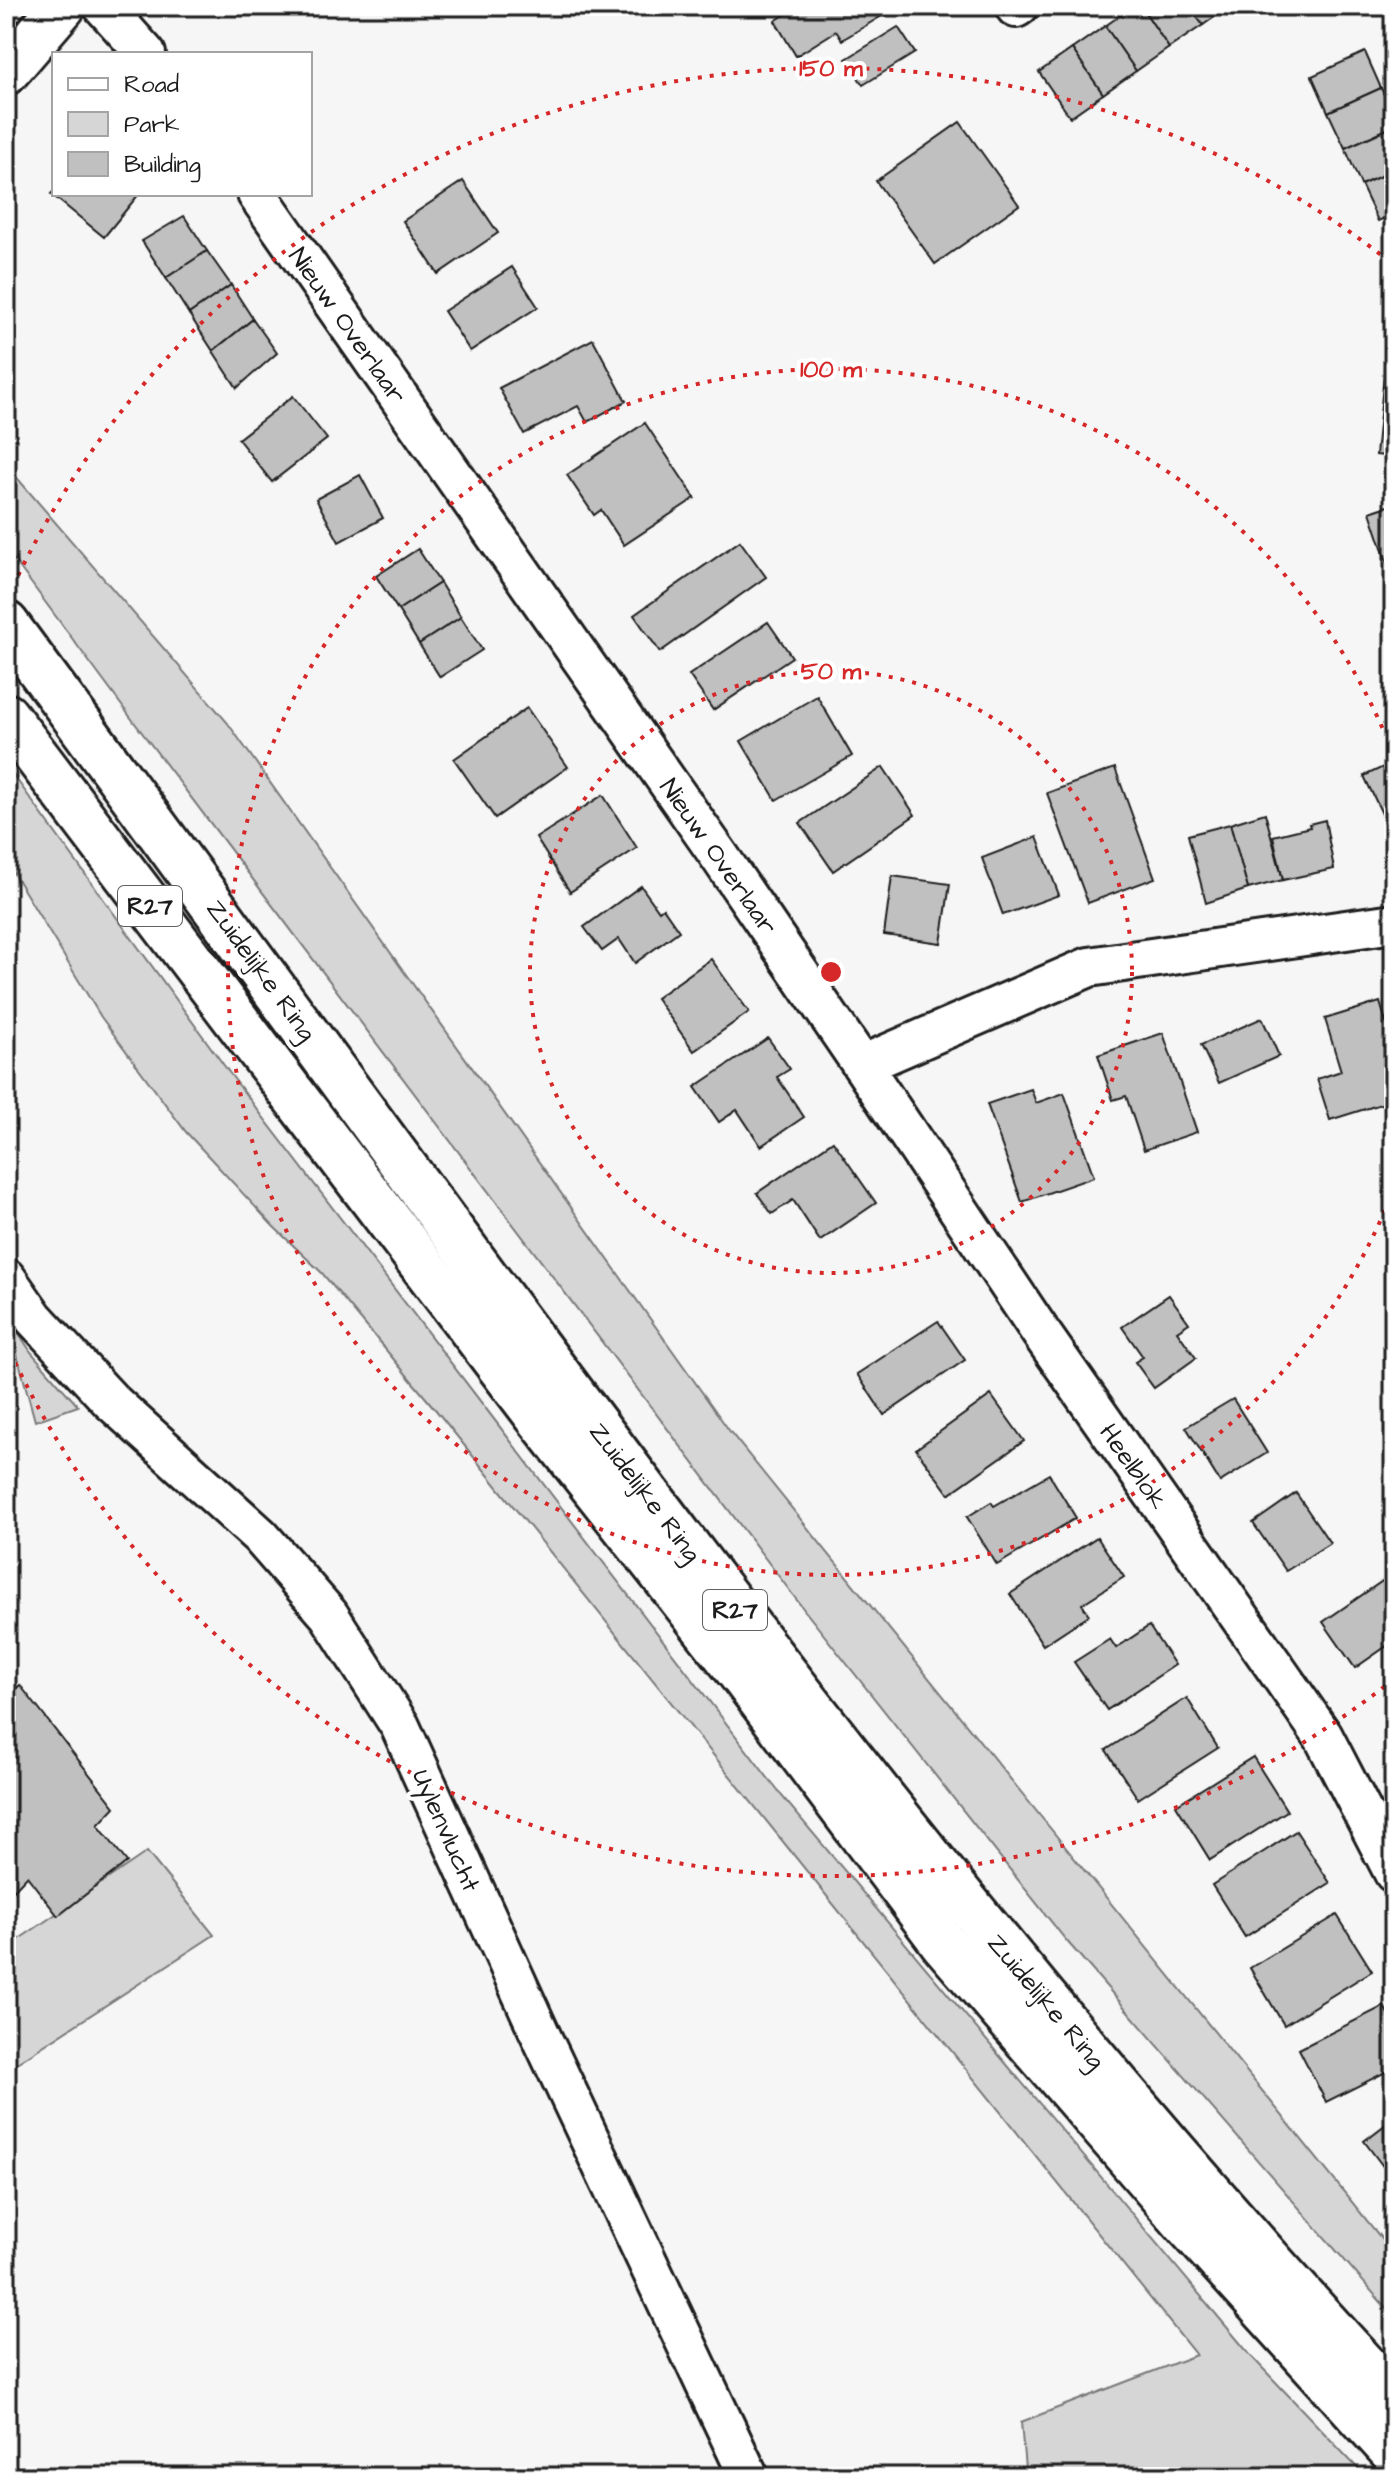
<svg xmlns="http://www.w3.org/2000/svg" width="1400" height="2483" font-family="'Architects Daughter',sans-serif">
	<rect width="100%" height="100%" fill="#f6f6f6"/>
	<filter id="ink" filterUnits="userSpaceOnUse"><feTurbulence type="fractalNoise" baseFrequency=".0125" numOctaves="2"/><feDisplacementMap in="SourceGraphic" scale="16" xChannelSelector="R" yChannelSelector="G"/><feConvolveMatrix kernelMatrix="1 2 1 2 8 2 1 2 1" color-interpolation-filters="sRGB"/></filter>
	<g filter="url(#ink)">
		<g fill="#d6d6d6" stroke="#797979" stroke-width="2">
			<polygon points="6,465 227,722 731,1433 1394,2254 1394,2317 1065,1939 805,1611 125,710 6,549"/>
			<polygon points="6,765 231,1075 781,1795 1251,2356 1366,2477 1007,2477 1025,2469 1021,2422 1196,2355 435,1409 322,1273 273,1226 186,1132 101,1017 6,861"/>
			<polygon points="6,1314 31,1352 78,1406 35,1421"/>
			<polygon points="147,1852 214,1935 6,2070 6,1948"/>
		</g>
		<g fill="#c0c0c0" stroke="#1c1c1c" stroke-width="2">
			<polygon points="798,6 880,6 885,14 842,40 836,31 796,56 775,21"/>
			<polygon points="1134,6 1141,6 1169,48 1136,71 1105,26"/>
			<polygon points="1141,6 1189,6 1203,25 1169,48"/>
			<polygon points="1189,6 1230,6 1203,25"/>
			<polygon points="1105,26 1136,71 1103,94 1072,49"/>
			<polygon points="898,27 915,53 863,85 846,59"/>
			<polygon points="1072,49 1103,94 1070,117 1039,72"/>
			<polygon points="1365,52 1381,88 1328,112 1312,76"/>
			<polygon points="1381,88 1394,116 1394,126 1345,148 1328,112"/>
			<polygon points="960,122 1019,205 935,264 876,181"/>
			<polygon points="1394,126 1394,170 1361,185 1345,148"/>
			<polygon points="1394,170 1394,214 1378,221 1361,185"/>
			<polygon points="463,181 498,233 438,274 403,221"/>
			<polygon points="54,191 54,194 139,194 104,237 51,194"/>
			<polygon points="184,216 207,251 166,278 142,241"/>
			<polygon points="207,251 231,285 189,314 166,278"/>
			<polygon points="512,267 538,307 470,351 444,311"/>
			<polygon points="231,285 253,319 213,351 189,314"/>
			<polygon points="1391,306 1394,306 1394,356 1386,355"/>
			<polygon points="253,319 277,353 237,388 213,351"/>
			<polygon points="593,339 626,401 587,422 578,406 524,434 499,388"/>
			<polygon points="1386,355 1394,356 1394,406 1381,405"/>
			<polygon points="293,396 327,439 272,482 238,439"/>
			<polygon points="1381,405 1394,406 1394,457 1376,455"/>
			<polygon points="645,423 695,498 624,545 601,510 594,515 567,475"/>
			<polygon points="360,475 383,518 339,542 316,499"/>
			<polygon points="1394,504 1394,563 1388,565 1370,512"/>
			<polygon points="740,541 766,577 660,652 634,615"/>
			<polygon points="418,549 440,583 398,610 376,576"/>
			<polygon points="440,583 461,617 419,644 398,610"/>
			<polygon points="461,617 482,650 440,677 419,644"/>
			<polygon points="768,622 792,657 713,710 689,675"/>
			<polygon points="817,696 852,756 776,800 741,741"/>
			<polygon points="527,708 568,767 495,818 454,759"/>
			<polygon points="1394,762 1394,839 1364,776"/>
			<polygon points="883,767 915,815 833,871 800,823"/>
			<polygon points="1115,768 1155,878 1088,903 1047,793"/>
			<polygon points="603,795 637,848 570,892 536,838"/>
			<polygon points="1265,813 1283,880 1248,889 1230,824"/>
			<polygon points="1325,820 1334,869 1283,880 1273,836 1310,827 1309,824"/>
			<polygon points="1230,824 1248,889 1206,903 1188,835"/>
			<polygon points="1037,837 1059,895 1003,915 982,858"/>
			<polygon points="892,876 950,884 941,943 884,935"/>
			<polygon points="641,886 659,911 663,908 679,931 635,963 619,939 602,951 584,927"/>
			<polygon points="711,959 749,1012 694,1051 656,998"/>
			<polygon points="1380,1002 1394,1048 1394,1100 1330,1120 1317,1079 1341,1071 1325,1019"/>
			<polygon points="1262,1018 1279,1056 1219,1083 1201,1045"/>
			<polygon points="1163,1033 1197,1132 1144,1150 1126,1096 1113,1100 1098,1055"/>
			<polygon points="768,1038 790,1069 777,1077 804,1117 761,1146 737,1110 719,1122 695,1087"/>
			<polygon points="1031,1089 1036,1103 1064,1093 1094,1177 1022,1202 987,1104"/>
			<polygon points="833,1141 876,1203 820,1241 793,1200 772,1214 757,1193"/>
			<polygon points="1169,1295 1189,1323 1177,1331 1196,1358 1154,1388 1135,1362 1143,1357 1122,1327"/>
			<polygon points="938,1321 965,1360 884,1415 857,1374"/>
			<polygon points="991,1395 1024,1441 949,1494 916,1449"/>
			<polygon points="1233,1399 1267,1453 1220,1482 1186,1427"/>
			<polygon points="1049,1474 1076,1518 997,1565 967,1517 991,1502 994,1506"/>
			<polygon points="1296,1493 1330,1543 1286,1571 1253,1523"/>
			<polygon points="1097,1537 1124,1577 1082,1604 1089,1615 1043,1645 1010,1594"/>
			<polygon points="1394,1573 1394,1641 1355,1668 1323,1622"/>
			<polygon points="1149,1626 1175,1665 1107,1710 1074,1662 1110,1639 1116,1648"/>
			<polygon points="20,1685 115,1807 98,1825 127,1862 58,1916 27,1876 8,1896 6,1894 6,1697"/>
			<polygon points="1187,1698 1218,1748 1138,1799 1106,1750"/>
			<polygon points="1253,1757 1287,1811 1210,1860 1176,1805"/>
			<polygon points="1296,1831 1330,1883 1245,1937 1212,1885"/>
			<polygon points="1337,1915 1372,1971 1284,2025 1250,1968"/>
			<polygon points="1384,2006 1394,2026 1394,2068 1326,2102 1299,2049"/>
			<polygon points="1394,2118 1394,2181 1364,2141"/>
		</g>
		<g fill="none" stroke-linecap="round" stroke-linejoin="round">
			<defs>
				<g id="street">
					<polyline points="103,6 146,54"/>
					<polyline points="1016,8 1019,6"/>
					<polyline points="257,194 720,857 862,1065 1089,967 1394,923"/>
					<polyline points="862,1065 1041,1333 1323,1736 1394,1873"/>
					<polyline points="6,1278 34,1318 111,1401 260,1536 329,1615 400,1726 542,2038 749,2477"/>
				</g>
				<polyline id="secondary" points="6,72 63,6"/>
				<g id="primary">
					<path d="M 6,624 C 453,1227 881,1847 1394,2397"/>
					<polyline points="6,716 294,1096"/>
				</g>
				<polyline id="highway" points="294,1096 535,1413 745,1679 943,1943 1188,2226 1394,2453"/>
			</defs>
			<use href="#street" stroke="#1c1c1c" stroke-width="44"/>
			<use href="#secondary" stroke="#1c1c1c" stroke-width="50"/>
			<use href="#primary" stroke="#1c1c1c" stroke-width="50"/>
			<use href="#highway" stroke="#1c1c1c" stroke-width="50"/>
			<use href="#street" stroke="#fff" stroke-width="38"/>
			<use href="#secondary" stroke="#fff" stroke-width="44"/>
			<use href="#primary" stroke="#fff" stroke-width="44"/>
			<use href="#highway" stroke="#fff" stroke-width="44"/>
		</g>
	</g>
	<g fill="none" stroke="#d62828" stroke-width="4" stroke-dasharray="4 8">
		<circle cx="831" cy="972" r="301"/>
		<path d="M1394 1188A603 603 0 1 1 1394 756"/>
		<path d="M1394 1679A904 904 0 0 1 8 1347M8 597A904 904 0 0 1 1394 265"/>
	</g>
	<g text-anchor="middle" stroke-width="8" stroke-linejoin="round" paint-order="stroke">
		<g fill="#fff" stroke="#606060" stroke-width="2">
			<rect x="118" y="886" width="64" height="40" rx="6"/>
			<rect x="703" y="1590" width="64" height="40" rx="6"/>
		</g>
		<g font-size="24" font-weight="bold" fill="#1c1c1c">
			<text x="150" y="914">R27</text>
			<text x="735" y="1618">R27</text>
		</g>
		<g font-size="26" fill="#1c1c1c" stroke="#fff">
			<text transform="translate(348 325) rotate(55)" y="9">Nieuw Overlaar</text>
			<text transform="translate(719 856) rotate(55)" y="9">Nieuw Overlaar</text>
			<text transform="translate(262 970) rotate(54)" y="9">Zuidelijke Ring</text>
			<text transform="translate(1134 1466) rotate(55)" y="9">Heelblok</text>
			<text transform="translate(646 1492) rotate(53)" y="9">Zuidelijke Ring</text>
			<text transform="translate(447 1830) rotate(66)" y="9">Uylenvlucht</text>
			<text transform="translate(1047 2001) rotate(50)" y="9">Zuidelijke Ring</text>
		</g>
	</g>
	<circle cx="831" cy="972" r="12" fill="#d62828" stroke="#fff" stroke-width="4"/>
	<g font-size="24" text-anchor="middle" font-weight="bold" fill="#d62828" stroke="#fff" stroke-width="8" stroke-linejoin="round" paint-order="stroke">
		<text x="831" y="76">150 m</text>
		<text x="831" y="377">100 m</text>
		<text x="831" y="679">50 m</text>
	</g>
	<rect width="1400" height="2483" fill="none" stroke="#fff" stroke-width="32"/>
	<rect x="16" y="16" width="1368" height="2451" fill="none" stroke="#1c1c1c" stroke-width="3" filter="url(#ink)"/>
	<rect x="52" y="52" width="260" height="144" fill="#ffffff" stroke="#a4a4a4" stroke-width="2"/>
	<rect x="68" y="78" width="40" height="12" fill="#ffffff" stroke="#a4a4a4" stroke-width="2"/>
	<text x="124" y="92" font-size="24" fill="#1c1c1c">Road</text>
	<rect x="68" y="112" width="40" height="24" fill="#d6d6d6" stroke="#a4a4a4" stroke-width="2"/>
	<text x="124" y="132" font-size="24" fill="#1c1c1c">Park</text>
	<rect x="68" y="152" width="40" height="24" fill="#c0c0c0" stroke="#a4a4a4" stroke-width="2"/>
	<text x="124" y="172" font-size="24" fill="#1c1c1c">Building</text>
</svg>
